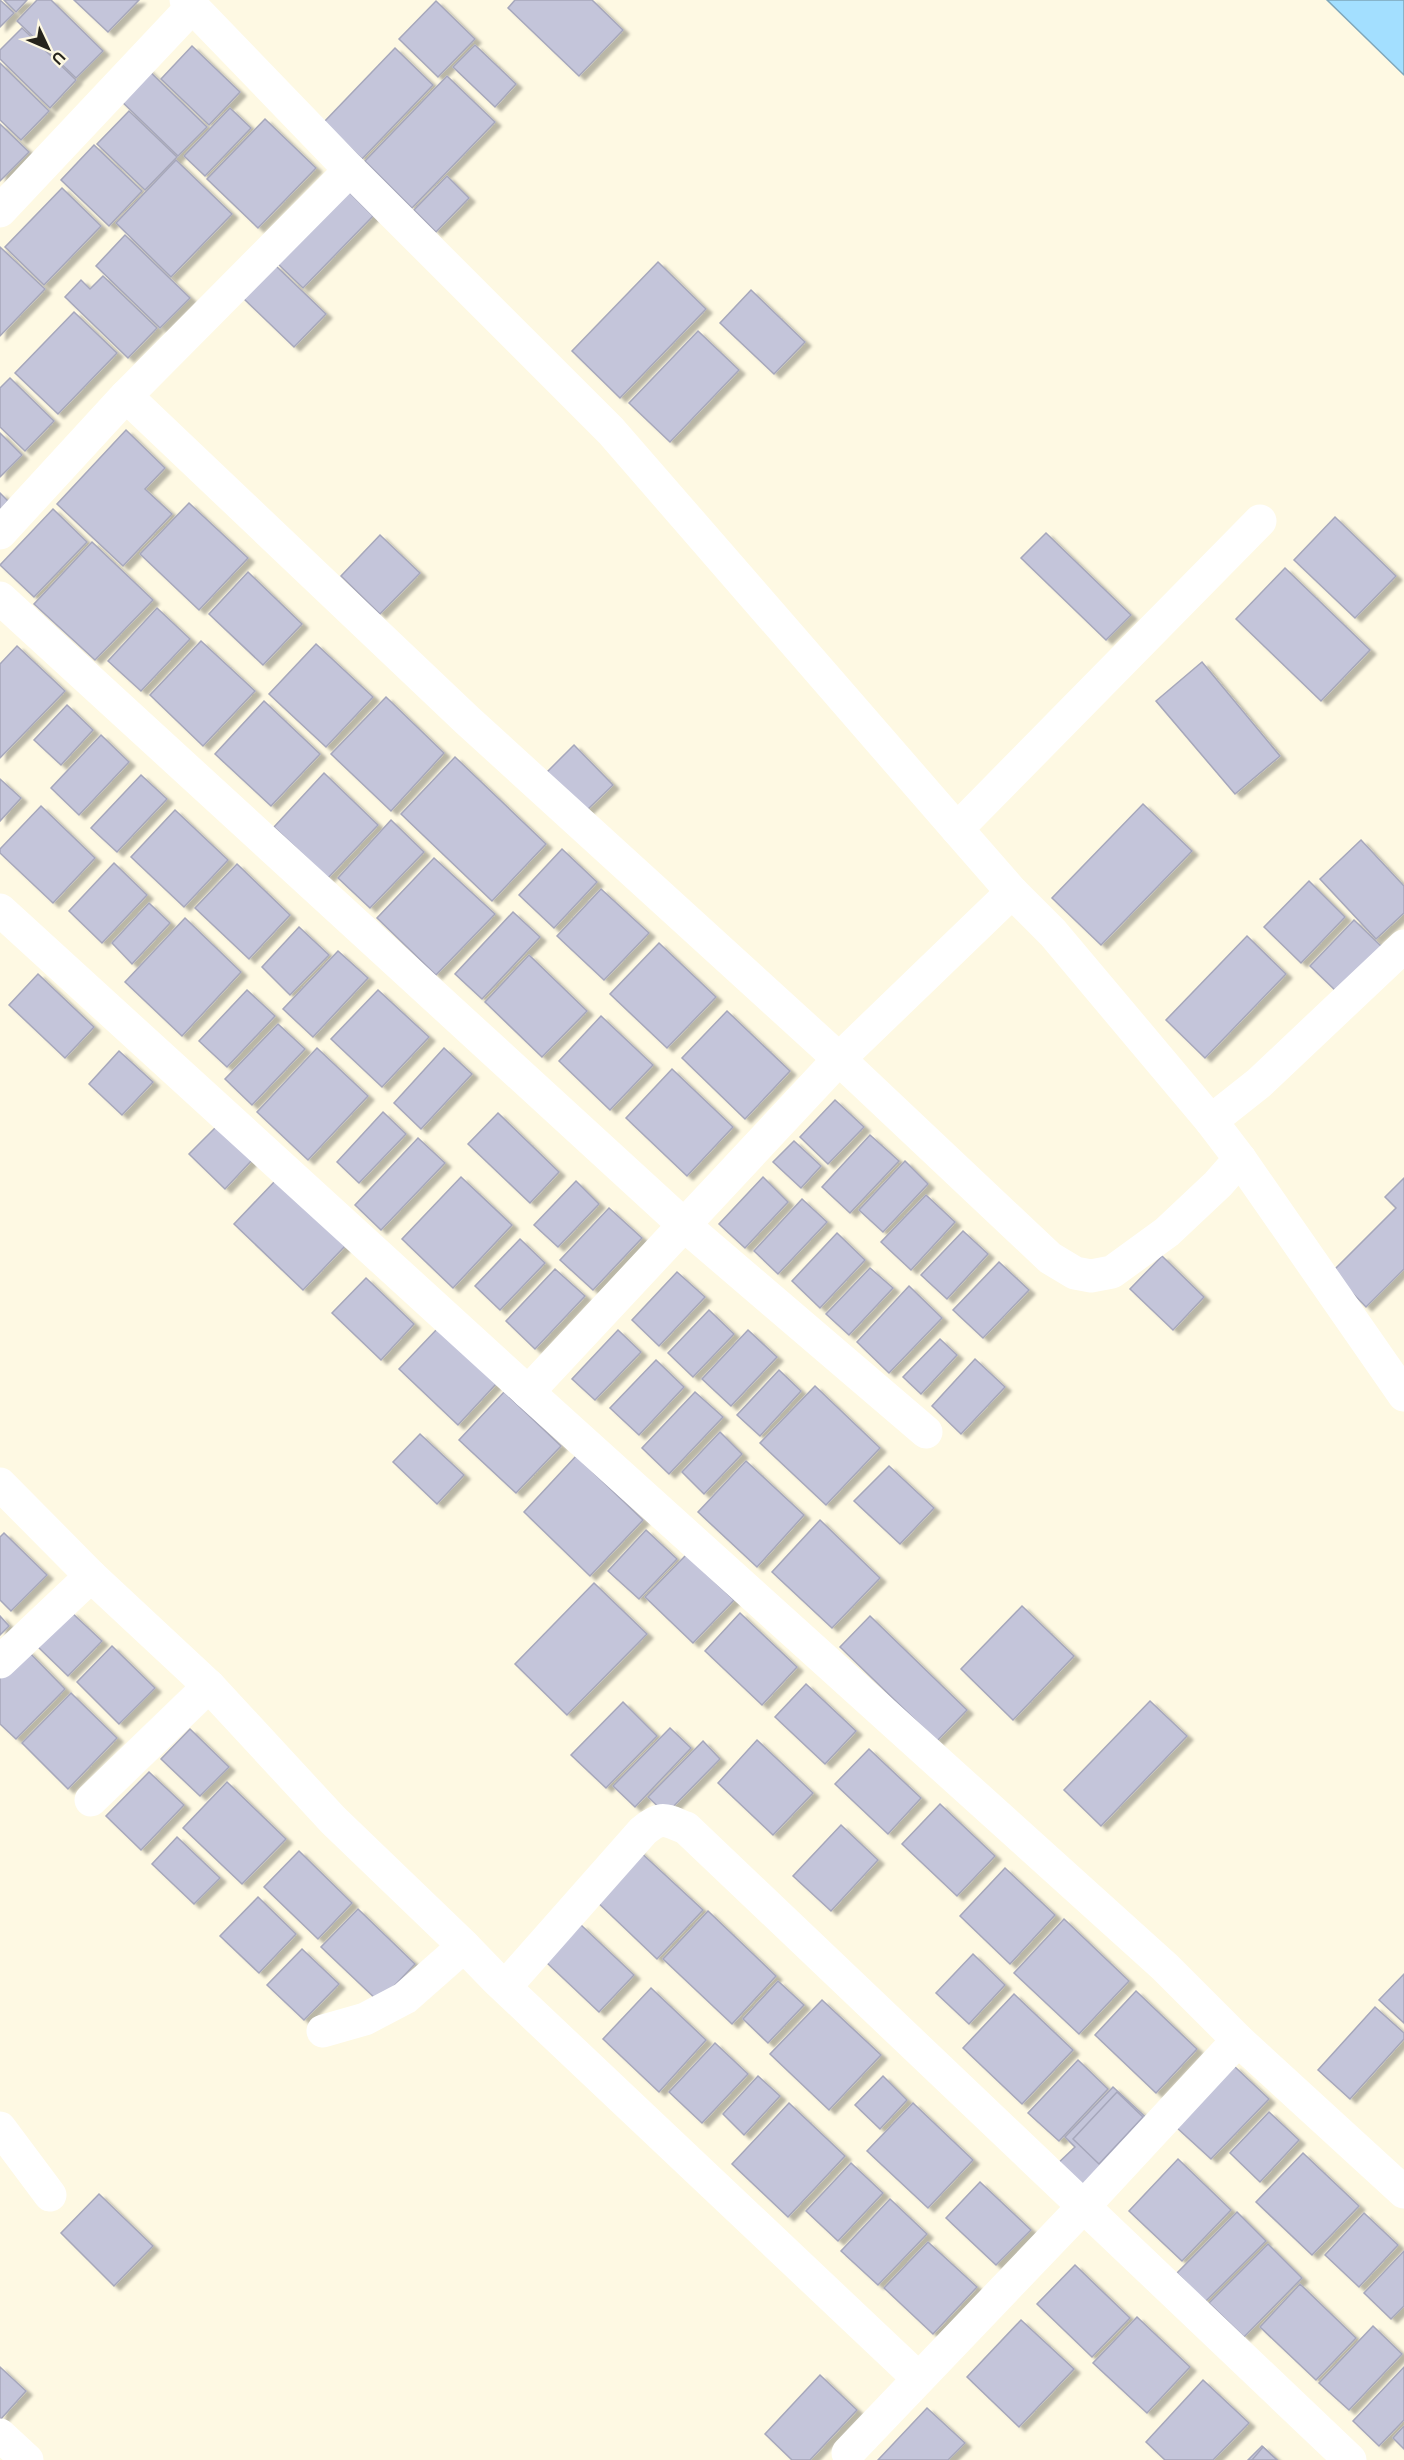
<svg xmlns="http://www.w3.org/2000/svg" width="1404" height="2460" font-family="Figtree,sans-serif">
	<defs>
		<filter id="shadow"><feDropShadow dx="6" dy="4" stdDeviation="1.5" flood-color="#0004"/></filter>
	</defs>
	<rect width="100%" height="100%" fill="#fef9e3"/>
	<polygon fill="#a3dfff" stroke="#7ea7bb" stroke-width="1.5" points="1327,0 1404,0 1404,75"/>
	<g fill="#c4c5da" stroke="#a6a7bb" stroke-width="1.5" filter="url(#shadow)">
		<polygon points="0,0 14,13 0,27"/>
		<polygon points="4,0 27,0 16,12"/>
		<polygon points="37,0 51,0 103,51 76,78 17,21"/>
		<polygon points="74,0 139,0 108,32"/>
		<polygon points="515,0 592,0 623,30 579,76 508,8"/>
		<polygon points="436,1 475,39 438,77 399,39"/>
		<polygon points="22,28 76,80 50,108 0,59 0,50"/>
		<polygon points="475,45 516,84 495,107 453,67"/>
		<polygon points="192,46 240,92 209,125 161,79"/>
		<polygon points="395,48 433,85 362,159 324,122"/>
		<polygon points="0,63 49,111 21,140 0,120"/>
		<polygon points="145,67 207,127 178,156 116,96"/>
		<polygon points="447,76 495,122 412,208 365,161"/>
		<polygon points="230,108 251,128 205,176 184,156"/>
		<polygon points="129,111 177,157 145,190 97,144"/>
		<polygon points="265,119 316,168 258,228 207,179"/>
		<polygon points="0,124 29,152 0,181"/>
		<polygon points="94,145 142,191 109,226 61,180"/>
		<polygon points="176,160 232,214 171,277 116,223"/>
		<polygon points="447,176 469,198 436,232 414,210"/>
		<polygon points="62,188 101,226 44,285 5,247"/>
		<polygon points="347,190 373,216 303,288 277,263"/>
		<polygon points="125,235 190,298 160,328 96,266"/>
		<polygon points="0,247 45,289 0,336"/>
		<polygon points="658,262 706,309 620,398 572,351"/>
		<polygon points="275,265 326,314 294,347 243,298"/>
		<polygon points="103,276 157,328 128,358 65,297 81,280 90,289"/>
		<polygon points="751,290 805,342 774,374 720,323"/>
		<polygon points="74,312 117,353 58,414 15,373"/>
		<polygon points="698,331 739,370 670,442 629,403"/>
		<polygon points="10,378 54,421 25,451 0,427 0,388"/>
		<polygon points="126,430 165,468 145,489 172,514 123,566 57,504"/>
		<polygon points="0,433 22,455 0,477"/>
		<polygon points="0,493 8,501 0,510"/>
		<polygon points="189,503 248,558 199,610 140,554"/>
		<polygon points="53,509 87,542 34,597 0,565"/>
		<polygon points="1335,517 1396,576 1355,618 1294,560"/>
		<polygon points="1046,533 1131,615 1106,640 1021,558"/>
		<polygon points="380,535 420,573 380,614 341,576"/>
		<polygon points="92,542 153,600 95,660 34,604"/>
		<polygon points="1285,568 1370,650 1321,701 1236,619"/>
		<polygon points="248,572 302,624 263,665 209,614"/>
		<polygon points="157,608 190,639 141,691 108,661"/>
		<polygon points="201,641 255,691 203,746 150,695"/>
		<polygon points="316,644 373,697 326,747 269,694"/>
		<polygon points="17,646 65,691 0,758 0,664"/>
		<polygon points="1202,662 1280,756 1235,794 1156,701"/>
		<polygon points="386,697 444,753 391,811 331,754"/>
		<polygon points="264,701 320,754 271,806 215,754"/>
		<polygon points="67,705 93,730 61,765 34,740"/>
		<polygon points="101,735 129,762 79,815 51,788"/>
		<polygon points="574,745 613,785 585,812 546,773"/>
		<polygon points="455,757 546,844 492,901 401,814"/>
		<polygon points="324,773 378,825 328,878 274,827"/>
		<polygon points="141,775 167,799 117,852 91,828"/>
		<polygon points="0,779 21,798 0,821"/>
		<polygon points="1143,804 1192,851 1101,945 1052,898"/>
		<polygon points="41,806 95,858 53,903 0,853 0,849"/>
		<polygon points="175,810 228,860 184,907 131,857"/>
		<polygon points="391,820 424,852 370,908 338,878"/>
		<polygon points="1361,840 1404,886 1404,913 1376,939 1320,879"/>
		<polygon points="562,849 597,882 554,928 519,895"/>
		<polygon points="434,858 495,914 436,975 377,918"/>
		<polygon points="114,863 147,895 102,943 69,911"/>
		<polygon points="237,864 290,915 249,959 195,908"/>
		<polygon points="1309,881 1345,917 1301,963 1264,927"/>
		<polygon points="601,889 649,933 604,980 557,936"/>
		<polygon points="149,903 170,923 132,964 112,943"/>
		<polygon points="513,912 540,937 482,999 455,974"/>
		<polygon points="185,918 241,972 182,1036 125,982"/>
		<polygon points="1354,920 1382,947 1338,993 1310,966"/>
		<polygon points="299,927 329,955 290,995 262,967"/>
		<polygon points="1247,936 1286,974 1205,1058 1166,1020"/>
		<polygon points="659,943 716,997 667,1048 610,994"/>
		<polygon points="338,951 368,978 313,1037 283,1009"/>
		<polygon points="529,955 587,1011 542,1057 485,1002"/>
		<polygon points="38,974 94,1027 65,1058 9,1005"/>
		<polygon points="247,990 275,1016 227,1067 199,1041"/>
		<polygon points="378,990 429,1037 382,1087 331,1039"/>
		<polygon points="727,1011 790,1071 745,1119 682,1058"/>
		<polygon points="601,1016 653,1065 610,1110 559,1061"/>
		<polygon points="278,1024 305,1049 252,1105 225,1079"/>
		<polygon points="317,1048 368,1096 308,1160 257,1112"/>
		<polygon points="444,1048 472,1074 421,1129 394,1103"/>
		<polygon points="119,1051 153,1082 122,1115 89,1084"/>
		<polygon points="672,1069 733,1127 687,1176 626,1118"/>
		<polygon points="835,1100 864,1127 828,1164 800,1137"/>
		<polygon points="383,1112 406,1134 359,1183 337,1162"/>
		<polygon points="498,1113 559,1172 530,1203 468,1144"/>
		<polygon points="217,1126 252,1160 225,1189 189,1154"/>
		<polygon points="870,1135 899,1161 850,1213 822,1187"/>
		<polygon points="418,1138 445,1163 381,1230 355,1205"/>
		<polygon points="794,1141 821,1166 801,1188 773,1162"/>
		<polygon points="905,1161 928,1184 883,1232 859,1210"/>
		<polygon points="461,1177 512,1225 453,1288 402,1239"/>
		<polygon points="763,1177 788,1202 745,1248 719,1224"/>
		<polygon points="1404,1178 1404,1269 1366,1307 1332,1272 1396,1208 1385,1197"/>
		<polygon points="275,1181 345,1246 303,1290 234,1224"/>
		<polygon points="576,1181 599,1204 558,1247 534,1225"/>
		<polygon points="926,1195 955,1222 911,1270 881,1242"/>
		<polygon points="802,1199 827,1222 778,1274 754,1251"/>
		<polygon points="609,1208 642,1238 593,1290 560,1260"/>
		<polygon points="963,1231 988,1254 947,1299 921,1275"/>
		<polygon points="837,1233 865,1260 820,1308 792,1281"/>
		<polygon points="520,1239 545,1263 500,1310 475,1286"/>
		<polygon points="1162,1256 1204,1297 1173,1330 1130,1289"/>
		<polygon points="999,1262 1029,1290 983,1338 953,1310"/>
		<polygon points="870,1268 893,1288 849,1335 826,1314"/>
		<polygon points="555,1269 585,1296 535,1349 506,1321"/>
		<polygon points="677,1272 705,1297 659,1346 632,1320"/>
		<polygon points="366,1278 414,1324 381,1360 332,1313"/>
		<polygon points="909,1286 942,1318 889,1373 857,1342"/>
		<polygon points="709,1310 734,1334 693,1377 668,1353"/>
		<polygon points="437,1329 496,1384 458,1425 399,1369"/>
		<polygon points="618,1330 641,1352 595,1400 572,1379"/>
		<polygon points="748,1330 777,1357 731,1406 702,1379"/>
		<polygon points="940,1339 957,1355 921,1394 903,1377"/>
		<polygon points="975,1359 1005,1387 961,1434 932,1406"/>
		<polygon points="656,1360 684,1387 639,1435 610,1408"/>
		<polygon points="779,1370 801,1391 760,1436 737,1415"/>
		<polygon points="815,1386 880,1448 826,1505 760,1443"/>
		<polygon points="504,1392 561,1446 516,1493 459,1440"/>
		<polygon points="695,1392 723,1417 669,1474 642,1448"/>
		<polygon points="720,1432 742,1454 704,1494 682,1472"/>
		<polygon points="420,1434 464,1475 437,1504 393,1462"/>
		<polygon points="576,1456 643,1520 590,1576 524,1512"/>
		<polygon points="746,1461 804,1515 757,1567 698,1512"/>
		<polygon points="889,1466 934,1508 900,1544 854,1501"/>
		<polygon points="820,1520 880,1578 832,1628 772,1572"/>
		<polygon points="646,1530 677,1559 639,1599 608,1571"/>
		<polygon points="4,1533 47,1575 11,1611 0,1600 0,1537"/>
		<polygon points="686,1555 734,1600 693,1643 645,1597"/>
		<polygon points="594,1583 647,1634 567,1715 515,1664"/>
		<polygon points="1022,1606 1074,1656 1013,1720 961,1669"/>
		<polygon points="71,1612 102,1641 68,1676 38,1647"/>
		<polygon points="740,1613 797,1667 762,1705 705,1651"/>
		<polygon points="0,1616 9,1626 0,1635"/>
		<polygon points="870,1616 967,1710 937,1741 840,1647"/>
		<polygon points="112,1646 155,1688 119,1724 77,1682"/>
		<polygon points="27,1650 65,1689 16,1739 0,1724 0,1678"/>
		<polygon points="806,1684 856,1731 825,1764 775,1717"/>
		<polygon points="71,1693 117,1738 68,1789 22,1743"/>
		<polygon points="1150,1701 1187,1736 1101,1826 1064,1790"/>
		<polygon points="623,1702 657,1736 606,1788 571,1755"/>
		<polygon points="670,1728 691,1748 635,1807 613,1786"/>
		<polygon points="190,1729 229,1767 200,1796 161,1759"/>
		<polygon points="757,1740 813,1793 773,1835 718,1783"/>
		<polygon points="703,1741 720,1759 666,1814 648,1797"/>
		<polygon points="869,1749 921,1798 888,1834 835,1784"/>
		<polygon points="149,1772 184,1805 141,1850 106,1816"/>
		<polygon points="227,1782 286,1839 242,1884 183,1828"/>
		<polygon points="940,1804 995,1856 957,1896 902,1844"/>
		<polygon points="841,1825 878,1860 831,1911 793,1876"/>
		<polygon points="177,1837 220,1878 194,1904 152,1864"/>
		<polygon points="637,1849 703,1910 657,1959 592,1897"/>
		<polygon points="299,1851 352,1903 318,1939 264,1887"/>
		<polygon points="1005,1868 1055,1915 1010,1964 960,1916"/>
		<polygon points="258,1897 296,1934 259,1973 220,1936"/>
		<polygon points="358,1909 415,1964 379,2002 321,1947"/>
		<polygon points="708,1911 776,1976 732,2024 663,1959"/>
		<polygon points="1064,1919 1129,1981 1079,2034 1014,1973"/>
		<polygon points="581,1925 634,1975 599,2012 546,1962"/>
		<polygon points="302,1949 339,1984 304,2020 267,1985"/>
		<polygon points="973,1954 1005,1985 969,2024 936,1993"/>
		<polygon points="1404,1974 1404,2023 1379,2000"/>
		<polygon points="778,1981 804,2005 768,2043 743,2019"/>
		<polygon points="651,1988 706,2040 659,2092 603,2039"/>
		<polygon points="1136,1991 1197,2049 1156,2093 1095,2035"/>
		<polygon points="1014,1994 1073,2050 1022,2104 963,2048"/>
		<polygon points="822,2000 881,2055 829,2110 770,2054"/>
		<polygon points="1375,2007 1404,2033 1404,2039 1350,2099 1318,2070"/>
		<polygon points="715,2043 748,2074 702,2123 669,2092"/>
		<polygon points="1078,2060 1108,2089 1059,2141 1028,2113"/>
		<polygon points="1234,2066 1269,2099 1211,2159 1176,2127"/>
		<polygon points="758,2076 780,2096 744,2135 723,2114"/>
		<polygon points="883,2076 907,2100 880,2129 855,2105"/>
		<polygon points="1113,2087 1152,2123 1085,2195 1054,2167 1075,2147 1065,2137"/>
		<polygon points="1117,2092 1143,2117 1099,2164 1073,2139"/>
		<polygon points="789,2103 845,2156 788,2217 732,2164"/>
		<polygon points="913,2103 973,2160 928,2208 867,2151"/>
		<polygon points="1269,2112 1299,2140 1260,2182 1230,2153"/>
		<polygon points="1303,2153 1359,2206 1312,2255 1256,2202"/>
		<polygon points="1178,2159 1231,2210 1182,2261 1129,2211"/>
		<polygon points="851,2163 883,2193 838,2241 806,2211"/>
		<polygon points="980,2182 1031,2230 996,2265 946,2218"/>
		<polygon points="99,2194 153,2246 114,2286 61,2233"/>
		<polygon points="890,2199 927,2234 878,2285 841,2251"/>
		<polygon points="1237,2212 1266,2241 1205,2302 1177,2273"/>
		<polygon points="1364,2213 1398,2245 1359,2287 1325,2255"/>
		<polygon points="928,2242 977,2287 933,2334 884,2288"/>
		<polygon points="1268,2244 1302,2278 1244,2337 1209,2303"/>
		<polygon points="1404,2251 1404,2306 1391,2319 1364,2293"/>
		<polygon points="1075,2265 1130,2318 1092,2357 1037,2304"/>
		<polygon points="1300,2284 1356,2338 1316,2380 1260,2327"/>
		<polygon points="1137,2317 1190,2367 1147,2413 1093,2363"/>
		<polygon points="1021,2320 1074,2369 1019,2427 967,2377"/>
		<polygon points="1373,2326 1402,2354 1349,2410 1319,2383"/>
		<polygon points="0,2367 26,2391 0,2420"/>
		<polygon points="1404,2367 1404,2420 1379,2446 1353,2421"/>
		<polygon points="820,2375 857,2410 810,2460 792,2460 765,2434"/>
		<polygon points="1203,2380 1249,2423 1213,2460 1165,2460 1146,2442"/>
		<polygon points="927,2408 965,2443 948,2460 878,2460"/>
		<polygon points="1404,2426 1404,2449 1393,2438"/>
		<polygon points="1262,2446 1277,2460 1248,2460"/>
		<polygon points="1263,2447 1277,2460 1252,2460"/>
	</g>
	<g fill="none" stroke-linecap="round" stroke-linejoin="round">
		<g stroke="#fff" stroke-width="33">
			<polyline points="186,0 350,170 611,431 957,829 1012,892 1053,933 1211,1121 1240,1159 1404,1395"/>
			<polyline points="0,211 192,7"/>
			<polyline points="126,396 467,720 839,1059 1050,1258 1075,1273 1091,1276 1112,1272 1167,1232 1218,1184 1240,1159"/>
			<polyline points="0,533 126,396 350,170"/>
			<polyline points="0,598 684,1225 926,1432"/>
			<polyline points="957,829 1260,521"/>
			<polyline points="0,910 528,1392 1165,1967 1238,2040 1404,2192"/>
			<polyline points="1211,1121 1259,1083 1404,946"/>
			<polyline points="528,1392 839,1059 1012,892"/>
			<polyline points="0,1484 91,1576 209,1686 333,1820 464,1946 497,1980 918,2378"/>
			<polyline points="0,1662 91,1576"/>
			<polyline points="91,1800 209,1686"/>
			<path d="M 505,1987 L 643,1831 C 662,1815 665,1820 686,1828 L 1350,2460"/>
			<polyline points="323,2031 365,2019 405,1998 464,1946"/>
			<polyline points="0,2128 50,2195"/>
			<polyline points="0,2435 27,2460"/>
			<polyline points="848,2453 1084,2206 1238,2040"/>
		</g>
	</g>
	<g transform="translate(48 48) rotate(134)" stroke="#fef9e3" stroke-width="4.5" paint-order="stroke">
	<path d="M0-4.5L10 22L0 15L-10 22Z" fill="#26241c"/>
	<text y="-9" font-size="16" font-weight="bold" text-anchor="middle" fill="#26241c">U</text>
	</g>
</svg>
